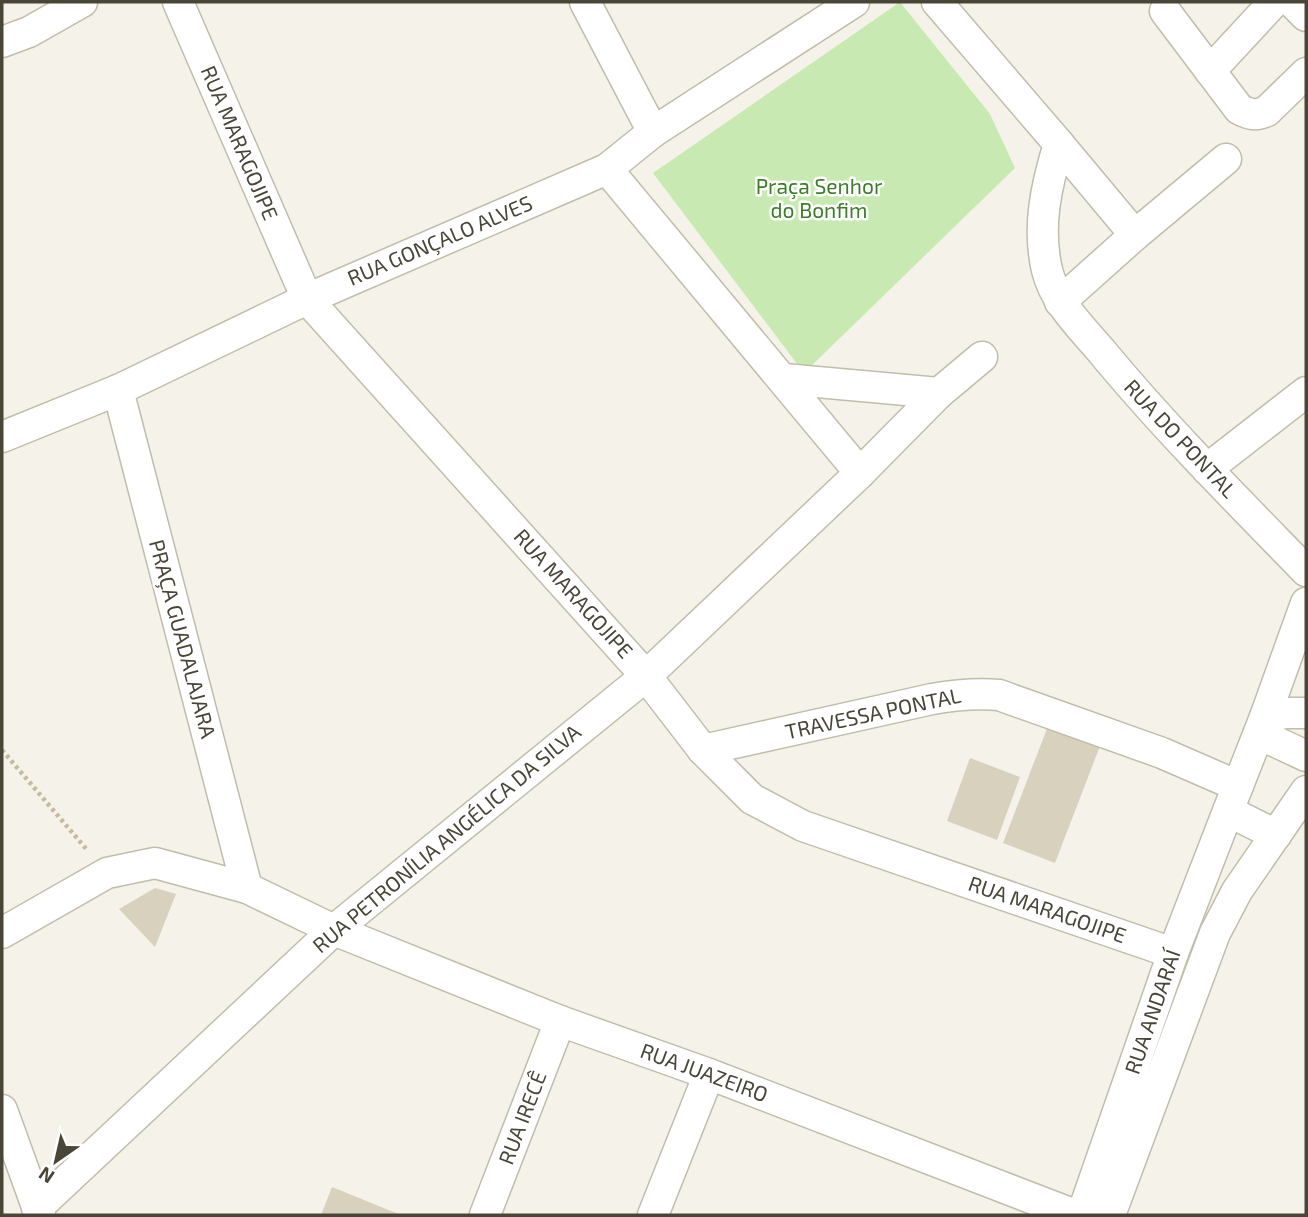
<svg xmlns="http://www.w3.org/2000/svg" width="1308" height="1217" font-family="'Exo 2',sans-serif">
	<rect width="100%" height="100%" fill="#f5f3e9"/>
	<polygon fill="#c8eab2" points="900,2 990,114 1015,168 804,373 653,173"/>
	<g fill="#d7d1be">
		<polygon points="1048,726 1100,746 1055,863 1003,843"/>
		<polygon points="970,758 1020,777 997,840 947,821"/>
		<polygon points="155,888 176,894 155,947 119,909"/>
		<polygon points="332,1187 401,1215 321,1215"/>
	</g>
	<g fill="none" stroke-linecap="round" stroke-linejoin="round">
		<defs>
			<g id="minor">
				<polyline points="178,2 307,299 646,676 703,750 752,799 803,826 1173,953"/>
				<polyline points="585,2 653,132"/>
				<path d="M 937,2 L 1059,144 C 1046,186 1037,227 1047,270 C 1055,303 1082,328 1103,353 C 1166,429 1237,500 1306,571"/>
				<polyline points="1292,2 1306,16"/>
				<path d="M 1165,11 L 1239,109 C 1250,115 1256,116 1267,111 L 1306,73"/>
				<polyline points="2,42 29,32 82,2"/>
				<polyline points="1210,71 1274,2"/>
				<polyline points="1059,144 1135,235"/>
				<polyline points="607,169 860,473"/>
				<polyline points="1060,302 1135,235 1226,159"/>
				<polyline points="784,379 939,393"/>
				<polyline points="118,390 247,888"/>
				<polyline points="2,437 118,390 307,299 607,169 653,132 854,2"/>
				<polyline points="1207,469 1306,392"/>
				<polyline points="1265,717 1286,713 1306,713"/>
				<polyline points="1259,734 1306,756"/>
				<path d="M 703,750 L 932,699 C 955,695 976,693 999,695 L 1162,753 L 1238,786"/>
				<polyline points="1276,835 1228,811 1265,717 1306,603"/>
				<polyline points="2,933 107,873 155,863 247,888 334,930 560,1021 709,1074 1075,1215"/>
				<polyline points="2,1110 40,1215"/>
				<polyline points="37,1208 334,930 646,676 860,473 939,393 982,357"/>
				<polyline points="485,1215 560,1021"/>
				<polyline points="653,1215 709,1074"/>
				<polyline points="1082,1215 1173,953 1228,811"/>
				<polyline points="1110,1215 1215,933 1237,891 1306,791"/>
			</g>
		</defs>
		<use href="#minor" stroke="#c1bdab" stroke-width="33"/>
		<polyline stroke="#c3bb9c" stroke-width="4.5" stroke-dasharray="3.5 3.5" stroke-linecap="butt" points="2,750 88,851"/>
		<use href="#minor" stroke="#fff" stroke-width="30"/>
	</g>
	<g text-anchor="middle" stroke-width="5" stroke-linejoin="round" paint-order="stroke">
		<g font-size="21" fill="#494537" stroke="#fff">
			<text transform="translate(239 143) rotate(67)" y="7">RUA MARAGOJIPE</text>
			<text transform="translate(440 241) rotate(-23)" y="7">RUA GONÇALO ALVES</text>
			<text transform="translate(1180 439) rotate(47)" y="7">RUA DO PONTAL</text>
			<text transform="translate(573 594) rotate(48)" y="7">RUA MARAGOJIPE</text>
			<text transform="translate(182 639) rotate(75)" y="7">PRAÇA GUADALAJARA</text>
			<text transform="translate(873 714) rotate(-12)" y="7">TRAVESSA PONTAL</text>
			<text transform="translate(447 839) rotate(-40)" y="7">RUA PETRONÍLIA ANGÉLICA DA SILVA</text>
			<text transform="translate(1047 910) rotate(19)" y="7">RUA MARAGOJIPE</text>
			<text transform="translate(1153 1012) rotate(-71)" y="7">RUA ANDARAÍ</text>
			<text transform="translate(704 1073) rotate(20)" y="7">RUA JUAZEIRO</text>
			<text transform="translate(523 1118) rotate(-69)" y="7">RUA IRECÊ</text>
		</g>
		<g font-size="21" fill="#3b7d28" stroke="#fff">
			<text x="819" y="194">Praça Senhor<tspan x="819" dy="24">do Bonfim</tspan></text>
		</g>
	</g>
	<rect width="1308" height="1217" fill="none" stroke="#494537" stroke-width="7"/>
	<g transform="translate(56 1161) rotate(214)" stroke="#ffffff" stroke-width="5" paint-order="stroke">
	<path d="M0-5L12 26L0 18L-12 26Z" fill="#494537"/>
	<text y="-10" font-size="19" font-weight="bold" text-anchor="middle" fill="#494537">N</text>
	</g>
</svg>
